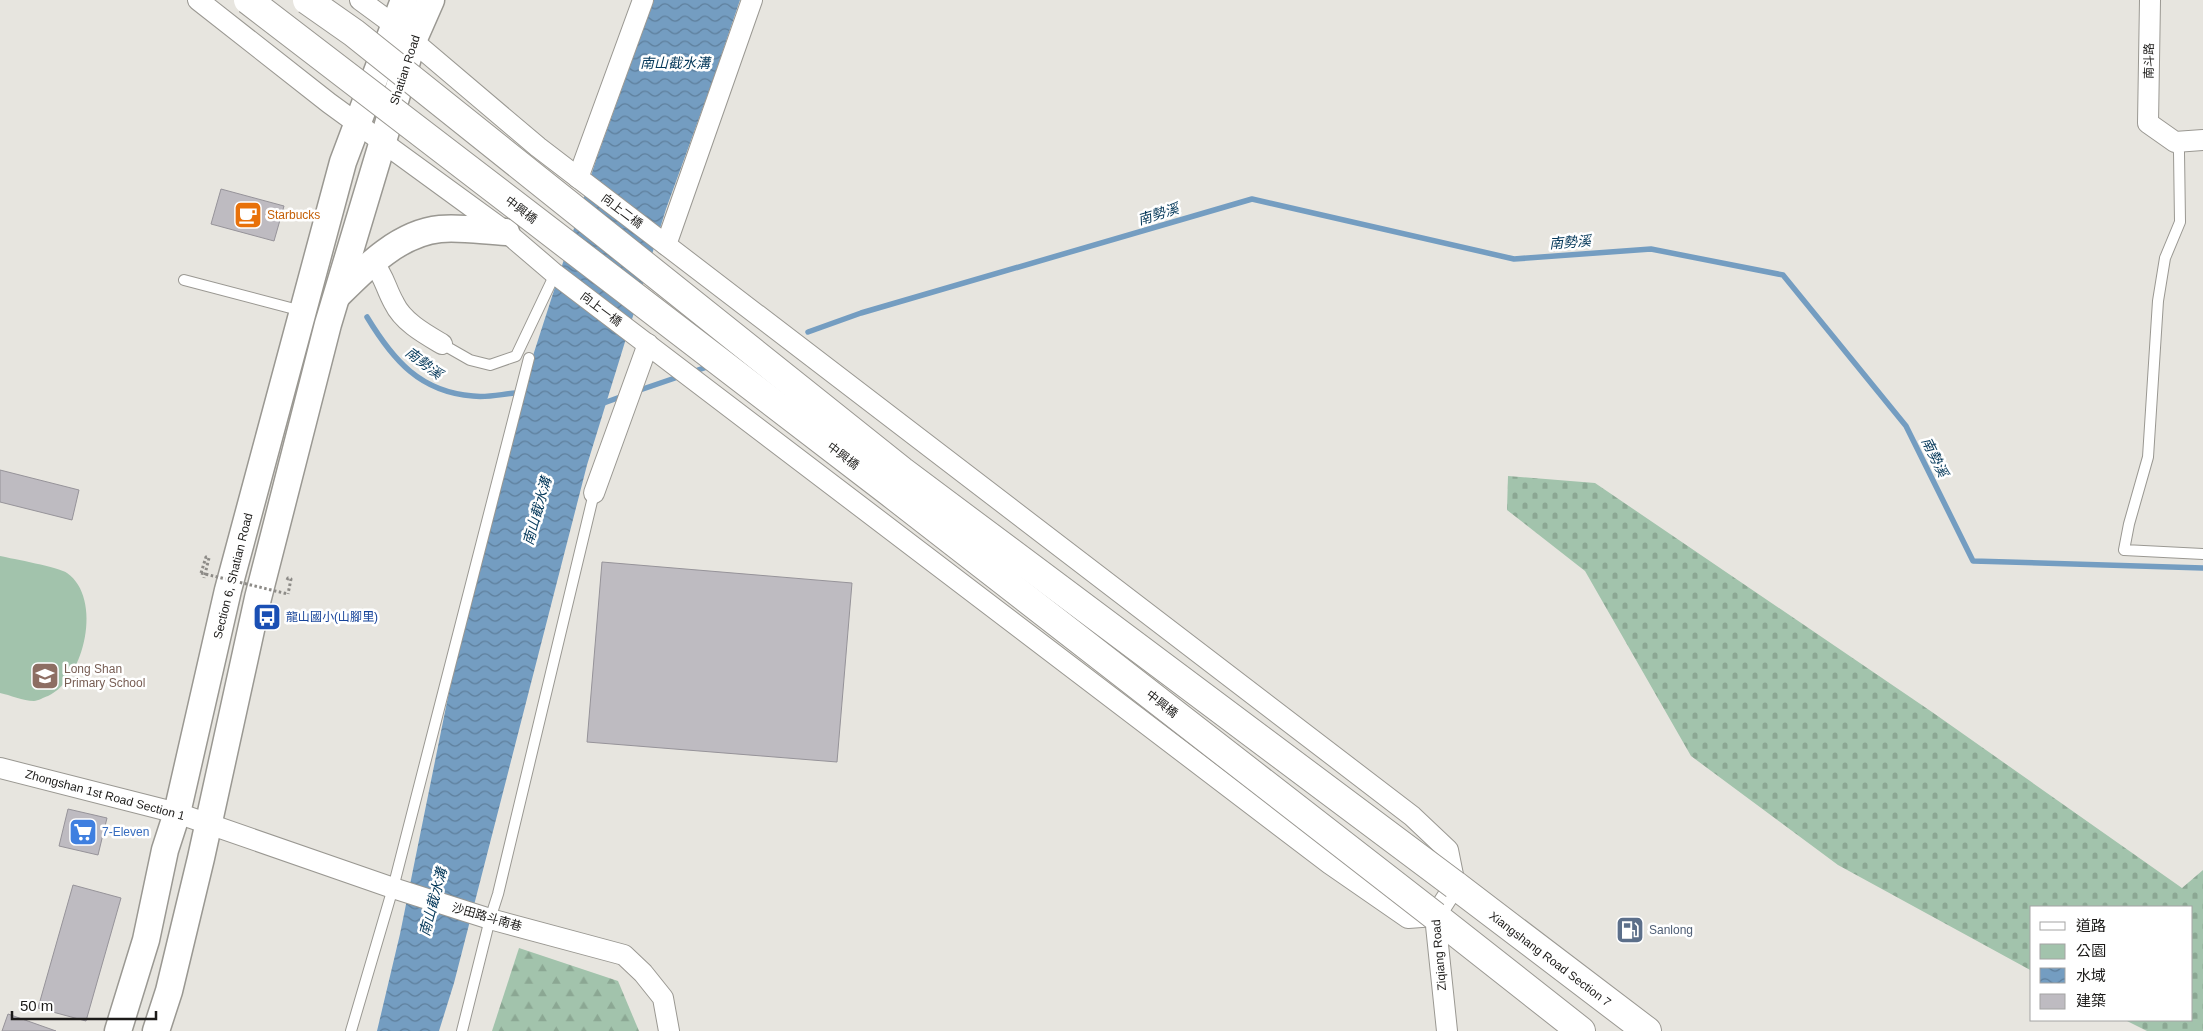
<svg xmlns="http://www.w3.org/2000/svg" width="2203" height="1031" font-family="Arial,'Noto Sans TC',sans-serif">
	<defs>
		<pattern id="forest-firs" width="22" height="20" patternUnits="userSpaceOnUse" patternTransform="scale(1.25)"><rect width="22" height="20" fill="#a2c3ac"/><path d="M5 1l3.5 6h-7zM16 11l3.5 6h-7z" fill="#8ba793"/></pattern>
		<pattern id="cemetery-stones" width="16" height="16" patternUnits="userSpaceOnUse" patternTransform="scale(1.25)"><rect width="16" height="16" fill="#a2c3ac"/><path d="M2 7V4a2 2 0 0 1 4 0v3zM10 15v-3a2 2 0 0 1 4 0v3z" fill="#8ba793"/></pattern>
		<pattern id="water-waves" width="16" height="10" patternUnits="userSpaceOnUse" patternTransform="scale(1.25)"><rect width="16" height="10" fill="#749dc1"/><path d="M0 5q4-4 8 0t8 0" fill="none" stroke="#5e7f9c"/></pattern>
	</defs>
	<rect width="100%" height="100%" fill="#e7e5df"/>
	<polygon fill="url(#forest-firs)" points="519,948 618,981 639,1031 492,1031"/>
	<polygon fill="url(#cemetery-stones)" points="1508,476 1595,483 1932,712 2182,888 2203,870 2203,1031 2147,1031 2125,1020 2192,1020 2192,907 2032,907 2032,971 1838,865 1691,756 1585,571 1507,510"/>
	<path fill="#a2c3ac" d="M 0,556 C 13,559 59,567 67,573 C 103,598 85,679 48,696 C 44,697 38,701 34,701 C 23,701 10,695 0,693 Z"/>
	<polygon fill="url(#water-waves)" points="654,0 740,0 714,77 666,209 587,465 454,983 439,1031 377,1031 400,934 449,692 529,368 596,160"/>
	<g fill="none" stroke-linecap="round" stroke-linejoin="round">
		<g stroke="#749dc1" stroke-width="5.5">
			<path d="M 367,317 C 393,360 420,392 473,396 C 487,398 502,394 516,393"/>
			<polyline points="808,332 861,313 1252,199 1514,259 1651,249 1783,275 1906,426 1973,561 2203,568"/>
			<polyline points="698,370 710,366"/>
			<polyline points="637,391 675,378"/>
			<polyline points="601,404 623,396"/>
		</g>
	</g>
	<g fill="#bebbc1" stroke="#969399">
		<polygon points="221,189 284,206 274,241 211,224"/>
		<polygon points="0,470 79,490 72,520 0,502"/>
		<polygon points="602,562 852,583 837,762 587,742"/>
		<polygon points="68,809 107,818 98,855 59,846"/>
		<polygon points="73,885 121,898 86,1021 38,1008"/>
		<polygon points="8,1014 56,1031 2,1031"/>
	</g>
	<g fill="none" stroke-linecap="round" stroke-linejoin="round">
		<defs>
			<g id="service">
				<polyline points="2175,142 2179,152 2180,222 2165,258 2158,301 2148,457 2129,524 2124,550 2203,554"/>
				<polyline points="184,280 302,311"/>
				<polyline points="442,344 470,360 490,365 516,356 555,274"/>
				<polyline points="351,1031 393,888 529,358"/>
				<polyline points="462,1031 490,919 498,894 594,493"/>
			</g>
			<g id="minor">
				<polyline points="198,0 329,103 506,232 555,274 1330,864 1408,918 1435,916"/>
				<polyline points="360,0 394,25 538,147 1412,816 1448,850 1455,885 1435,916 1447,1031"/>
				<polyline points="2150,0 2148,123 2175,142 2203,140"/>
				<polyline points="578,178 643,0"/>
				<polyline points="666,245 752,0"/>
				<path d="M 372,261 C 385,277 385,287 394,303 C 403,322 425,334 442,344"/>
				<polyline points="594,493 648,344"/>
				<polyline points="0,768 177,813 393,888 490,919 624,955 643,973 663,998 669,1031"/>
			</g>
			<g id="tertiary">
				<path d="M 338,295 C 365,268 399,233 440,229 C 461,227 484,231 506,232"/>
				<polyline points="118,1031 146,940 165,850 177,813 228,590 343,162 404,0"/>
				<polyline points="156,1031 169,991 201,858 258,598 328,324 413,41 431,0"/>
			</g>
			<g id="secondary">
				<polyline points="1455,885 1647,1031"/>
				<polyline points="1435,916 1581,1031"/>
			</g>
		</defs>
		<use href="#service" stroke="#9a9892" stroke-width="12"/>
		<use href="#minor" stroke="#9a9892" stroke-width="22"/>
		<use href="#tertiary" stroke="#9a9892" stroke-width="29"/>
		<use href="#secondary" stroke="#9a9892" stroke-width="30"/>
		<g stroke="#8d8b87" stroke-width="3" stroke-dasharray="2.5 2.5" stroke-linecap="butt">
			<polyline points="201,573 206,557 209,558 204,578"/>
			<polyline points="287,580 288,578 291,579 288,594"/>
		</g>
		<use href="#service" stroke="#fff" stroke-width="10"/>
		<use href="#minor" stroke="#fff" stroke-width="20"/>
		<use href="#tertiary" stroke="#fff" stroke-width="26"/>
		<use href="#secondary" stroke="#fff" stroke-width="28"/>
		<defs>
			<g id="secondary-bridge">
				<polyline points="248,0 888,491 1435,916"/>
				<polyline points="307,0 354,33 902,471 1455,885"/>
			</g>
		</defs>
		<use href="#secondary-bridge" stroke="#9a9892" stroke-width="30" stroke-linecap="butt"/>
		<polyline stroke="#8d8b87" stroke-width="3" stroke-dasharray="2.5 2.5" stroke-linecap="butt" points="201,573 288,594"/>
		<use href="#secondary-bridge" stroke="#fff" stroke-width="28"/>
	</g>
	<defs>
		<symbol id="cafe-square" viewBox="-11 -11 22 22"><rect x="-9" y="-9" width="18" height="18" rx="4" fill="#e8710a" stroke="#fff"/><path d="M-5.5-4.5H6V0H3Q3 3.5 0 3.5H-2.5Q-5.5 3.5-5.5 0ZM3-3.2v2h1.7v-2ZM-6 4.5H4V6H-6Z" fill="#fff"/></symbol>
		<symbol id="bus-square" viewBox="-11 -11 22 22"><rect x="-9" y="-9" width="18" height="18" rx="4" fill="#1a4fb4" stroke="#fff"/><path d="M-5-6H5V4H4V6H2V4H-2V6H-4V4H-5ZM-3.5-4V0h7V-4ZM-3.5 1.2v1.5H-2V1.2ZM2 1.2v1.5H3.5V1.2Z" fill="#fff"/></symbol>
		<symbol id="school-square" viewBox="-11 -11 22 22"><rect x="-9" y="-9" width="18" height="18" rx="4" fill="#8d6e63" stroke="#fff"/><path d="M0-5L7-2L0 1L-7-2ZM-4 1L0 2.5L4 1V4Q0 6-4 4Z" fill="#fff"/></symbol>
		<symbol id="supermarket-square" viewBox="-11 -11 22 22"><rect x="-9" y="-9" width="18" height="18" rx="4" fill="#3f7fe0" stroke="#fff"/><path d="M-6-5.5h2.5l.6 2H6L4.5 2H-2.5L-4.4-4H-6ZM-1.5 3.2a1.3 1.3 0 1 0 .1 0ZM3 3.2a1.3 1.3 0 1 0 .1 0Z" fill="#fff"/></symbol>
		<symbol id="fuel-square" viewBox="-11 -11 22 22"><rect x="-9" y="-9" width="18" height="18" rx="4" fill="#5c6f8a" stroke="#fff"/><path d="M-5.5-6h7V0h2V4h1.3V-2.5L3-4.5l.8-.8L6-3V5H2.5V1h-1V6h-7ZM-4.2-4.7v3.2H.2V-4.7Z" fill="#fff"/></symbol>
	</defs>
	<g fill-rule="evenodd">
		<use href="#cafe-square" x="232" y="199" width="32" height="32"/>
		<use href="#bus-square" x="251" y="601" width="32" height="32"/>
		<use href="#school-square" x="29" y="660" width="32" height="32"/>
		<use href="#supermarket-square" x="67" y="816" width="32" height="32"/>
		<use href="#fuel-square" x="1614" y="914" width="32" height="32"/>
	</g>
	<g text-anchor="middle" stroke-width="5" stroke-linejoin="round" paint-order="stroke">
		<g font-size="12" fill="#1c1b19" stroke="#fff">
			<text transform="translate(2149 61) rotate(-89)" y="4">南斗路</text>
			<text transform="translate(405 70) rotate(-72)" y="4">Shatian Road</text>
			<text transform="translate(521 210) rotate(37)" y="4">中興橋</text>
			<text transform="translate(622 211) rotate(37)" y="4">向上二橋</text>
			<text transform="translate(601 309) rotate(37)" y="4">向上一橋</text>
			<text transform="translate(843 456) rotate(37)" y="4">中興橋</text>
			<text transform="translate(233 576) rotate(-76)" y="4">Section 6, Shatian Road</text>
			<text transform="translate(1162 704) rotate(38)" y="4">中興橋</text>
			<text transform="translate(105 795) rotate(15)" y="4">Zhongshan 1st Road Section 1</text>
			<text transform="translate(487 917) rotate(16)" y="4">沙田路斗南巷</text>
			<text transform="translate(1439 955) rotate(-95)" y="4">Ziqiang Road</text>
			<text transform="translate(1550 959) rotate(37)" y="4">Xiangshang Road Section 7</text>
		</g>
		<g font-size="12" fill="#c56008" stroke="#fff" text-anchor="start">
			<text x="267" y="219">Starbucks</text>
		</g>
		<g font-size="12" fill="#164399" stroke="#fff" text-anchor="start">
			<text x="286" y="621">龍山國小(山腳里)</text>
		</g>
		<g font-size="12" fill="#785e54" stroke="#fff" text-anchor="start">
			<text x="64" y="673">Long Shan<tspan x="64" dy="14">Primary School</tspan></text>
		</g>
		<g font-size="12" fill="#366cbe" stroke="#fff" text-anchor="start">
			<text x="102" y="836">7-Eleven</text>
		</g>
		<g font-size="12" fill="#4e5e75" stroke="#fff" text-anchor="start">
			<text x="1649" y="934">Sanlong</text>
		</g>
		<g font-size="14" font-style="italic" fill="#033759" stroke="#fff">
			<text x="675" y="68">南山截水溝</text>
			<text transform="translate(1158 214) rotate(-17)" y="5">南勢溪</text>
			<text transform="translate(1570 242) rotate(-4)" y="5">南勢溪</text>
			<text transform="translate(424 363) rotate(37)" y="5">南勢溪</text>
			<text transform="translate(1935 457) rotate(64)" y="5">南勢溪</text>
			<text transform="translate(537 511) rotate(-74)" y="5">南山截水溝</text>
			<text transform="translate(433 902) rotate(-75)" y="5">南山截水溝</text>
		</g>
	</g>
	<rect x="2030" y="906" width="162" height="115" fill="#ffffff" stroke="#a4a4a3"/>
	<rect x="2040" y="922" width="25" height="8" fill="#ffffff" stroke="#a4a4a3"/>
	<text x="2076" y="931" font-size="15" fill="#1c1b19">道路</text>
	<rect x="2040" y="944" width="25" height="15" fill="#a2c3ac" stroke="#a4a4a3"/>
	<text x="2076" y="956" font-size="15" fill="#1c1b19">公園</text>
	<rect x="2040" y="968" width="25" height="15" fill="url(#water-waves)" stroke="#a4a4a3"/>
	<text x="2076" y="981" font-size="15" fill="#1c1b19">水域</text>
	<rect x="2040" y="994" width="25" height="15" fill="#bebbc1" stroke="#a4a4a3"/>
	<text x="2076" y="1006" font-size="15" fill="#1c1b19">建築</text>
	<path d="M12 1011v8h144v-8" fill="none" stroke="#1c1b19" stroke-width="2.5"/>
	<text x="20" y="1011" font-size="15" fill="#1c1b19" stroke="#ffffff" stroke-width="4" paint-order="stroke">50 m</text>
</svg>
